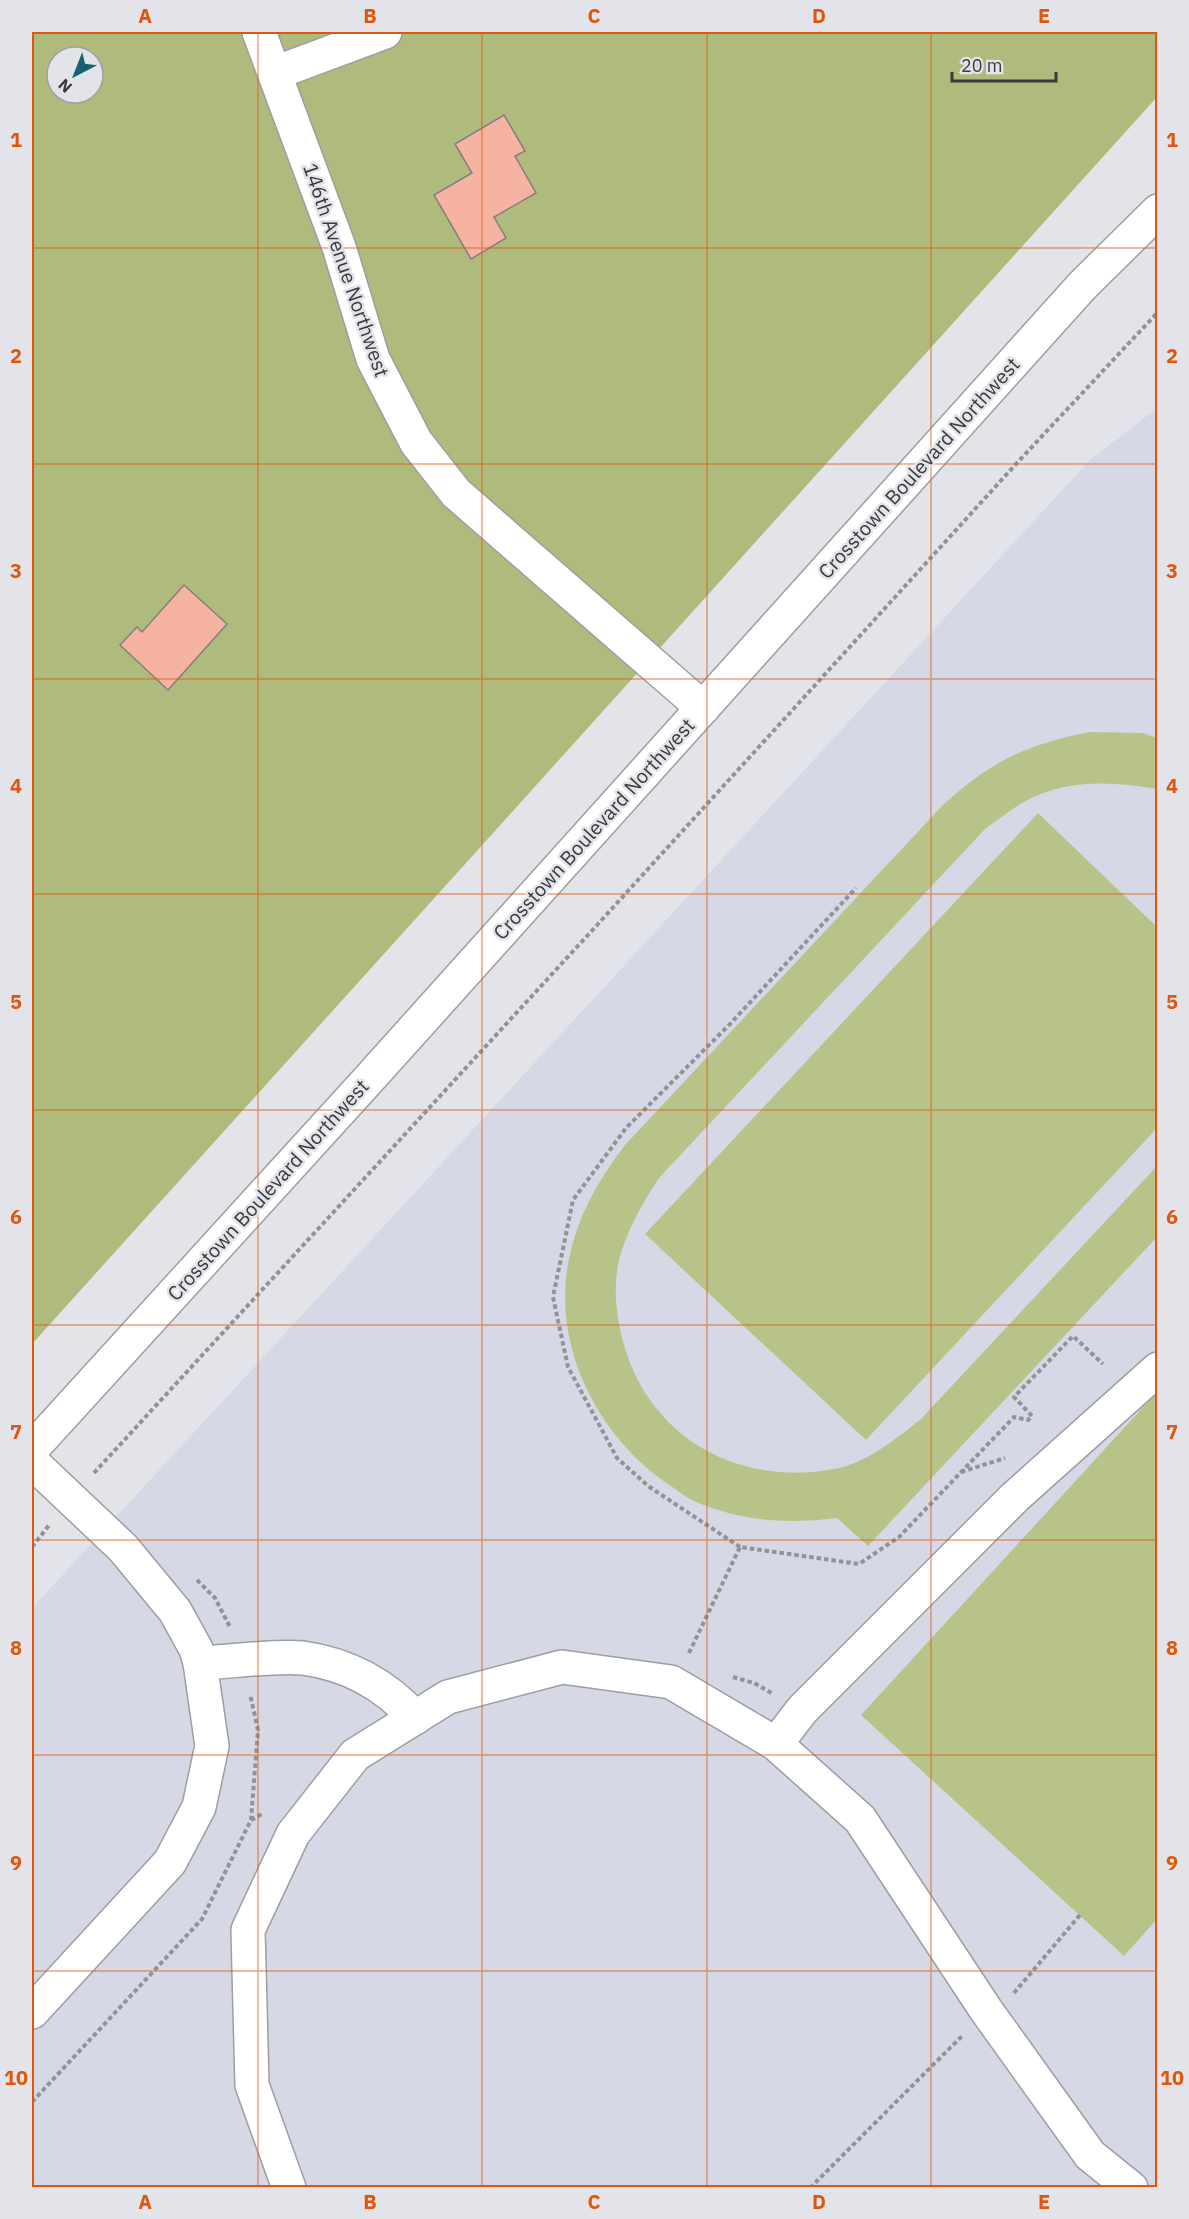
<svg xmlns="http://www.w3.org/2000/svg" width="1189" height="2219" font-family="'IBM Plex Sans',sans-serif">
	<rect width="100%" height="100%" fill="#e3e4e9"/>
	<polygon fill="#d6d9e5" points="1157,408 1157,2187 32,2187 32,1608 1090,460"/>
	<g fill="#b8c38a">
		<path d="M 1090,732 L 1143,733 L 1157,738 L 1157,789 C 1111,782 1068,778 1024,802 C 1011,809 998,820 985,829 L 659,1178 C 642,1204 627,1230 619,1260 C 613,1285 616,1317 623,1341 C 648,1437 738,1487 834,1469 C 867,1463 894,1440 920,1420 L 1157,1166 L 1157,1237 L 868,1546 L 837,1518 C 786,1524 743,1522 694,1501 C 685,1497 676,1489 668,1484 C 595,1434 548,1339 571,1250 C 581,1210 600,1178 625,1145 L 942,806 C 991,761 1025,745 1090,732 Z"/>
		<polygon points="1038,813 1157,927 1157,1128 866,1440 645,1234"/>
		<polygon points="1157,1392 1157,1919 1124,1956 861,1715"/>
	</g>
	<path fill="#afba7d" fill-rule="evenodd" d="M 32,32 L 1157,32 L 1157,97 L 32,1344 ZM 57,57 L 93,57 L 93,93 L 57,93 Z"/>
	<g fill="#f7b3a2" stroke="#847f7e" stroke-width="1.5">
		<polygon points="504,115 525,151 515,156 536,193 494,217 506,238 471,259 434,195 472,173 455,144"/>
		<polygon points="184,585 227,624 168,690 120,645 137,627 142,632"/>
	</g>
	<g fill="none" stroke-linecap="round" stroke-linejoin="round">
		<defs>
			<g id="minor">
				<polyline points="259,32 339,247 373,359 416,442 456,493 703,708"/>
				<polyline points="275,73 385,32"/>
				<polyline points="32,1449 369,1079 1082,286 1158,211"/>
				<polyline points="32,1462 123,1548 175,1611 196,1649 200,1663 212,1746 199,1807 170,1862 32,2012"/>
				<path d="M 200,1663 C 229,1662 276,1655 303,1658 C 347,1664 386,1685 415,1718"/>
				<polyline points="776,1744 802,1710 1015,1497 1158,1369"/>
				<polyline points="289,2188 252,2085 248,1930 293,1834 355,1755 448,1697 562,1667 671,1682 776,1744 860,1819 986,2010 1090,2155 1131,2188"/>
			</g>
		</defs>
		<use href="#minor" stroke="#9d9ea2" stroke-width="36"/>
		<g stroke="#929396" stroke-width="4" stroke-dasharray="4.5 3" stroke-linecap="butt">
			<polyline points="961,1472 1005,1458"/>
			<polyline points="94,1473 598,924 1016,464 1158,312"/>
			<polyline points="32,1547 50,1524"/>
			<polyline points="740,1547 648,1486 617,1458 568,1367 553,1297 573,1200 626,1128 730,1024 856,888"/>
			<polyline points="197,1580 215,1598 230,1627"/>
			<polyline points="689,1653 740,1547 859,1564 899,1537 1014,1417 1028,1420 1032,1416 1014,1397 1073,1336 1103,1364"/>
			<polyline points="733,1677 754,1683 773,1694"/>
			<polyline points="251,1820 264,1813"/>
			<polyline points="1014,1993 1080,1915"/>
			<polyline points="32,2102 202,1919 251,1820 258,1730 250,1694"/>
			<polyline points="810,2188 962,2036"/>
		</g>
		<use href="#minor" stroke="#fff" stroke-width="33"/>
	</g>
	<path fill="none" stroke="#df570e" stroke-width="1.5" stroke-opacity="0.55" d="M 258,32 L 258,2188M 482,32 L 482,2188M 707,32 L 707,2188M 931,32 L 931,2188M 32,248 L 1158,248M 32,464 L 1158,464M 32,679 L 1158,679M 32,894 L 1158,894M 32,1110 L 1158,1110M 32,1325 L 1158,1325M 32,1540 L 1158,1540M 32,1755 L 1158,1755M 32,1971 L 1158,1971"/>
	<g text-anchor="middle" stroke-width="5" stroke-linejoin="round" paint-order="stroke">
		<g font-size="20" fill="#393a3c" stroke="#e3e4e9">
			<text transform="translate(346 270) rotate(71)" y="7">146th Avenue Northwest</text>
			<text transform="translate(919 468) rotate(-48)" y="7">Crosstown Boulevard Northwest</text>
			<text transform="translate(594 829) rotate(-48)" y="7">Crosstown Boulevard Northwest</text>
			<text transform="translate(268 1190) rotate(-48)" y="7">Crosstown Boulevard Northwest</text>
		</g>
	</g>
	<rect width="1189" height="2219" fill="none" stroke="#e3e4e9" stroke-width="66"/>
	<g transform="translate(75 75) rotate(222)"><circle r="28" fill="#e3e4e9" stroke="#9fa0a4" stroke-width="1.5"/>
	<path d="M0-4.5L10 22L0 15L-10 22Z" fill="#196071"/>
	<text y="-9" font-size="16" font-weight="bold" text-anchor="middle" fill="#393a3c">N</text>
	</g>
	<path d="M952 72v9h104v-9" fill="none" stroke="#393a3c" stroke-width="3"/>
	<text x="961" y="72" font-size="18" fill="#393a3c" stroke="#e3e4e9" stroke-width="4.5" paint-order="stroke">20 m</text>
	<rect x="33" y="33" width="1123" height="2153" fill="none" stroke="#df570e" stroke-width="2"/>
	<g font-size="20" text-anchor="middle" font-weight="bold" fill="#df570e">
		<text x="145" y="23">A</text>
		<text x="370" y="23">B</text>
		<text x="594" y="23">C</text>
		<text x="819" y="23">D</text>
		<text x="1044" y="23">E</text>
		<text x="16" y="147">1</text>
		<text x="1172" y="147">1</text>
		<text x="16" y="363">2</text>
		<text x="1172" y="363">2</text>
		<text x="16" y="578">3</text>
		<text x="1172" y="578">3</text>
		<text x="16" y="793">4</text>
		<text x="1172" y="793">4</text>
		<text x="16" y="1009">5</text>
		<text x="1172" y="1009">5</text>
		<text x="16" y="1224">6</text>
		<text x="1172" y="1224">6</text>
		<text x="16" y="1439">7</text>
		<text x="1172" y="1439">7</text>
		<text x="16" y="1655">8</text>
		<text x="1172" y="1655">8</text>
		<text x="16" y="1870">9</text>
		<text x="1172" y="1870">9</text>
		<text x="16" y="2085">10</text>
		<text x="1172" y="2085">10</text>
		<text x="145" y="2209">A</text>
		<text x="370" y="2209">B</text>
		<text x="594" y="2209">C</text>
		<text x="819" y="2209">D</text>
		<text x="1044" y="2209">E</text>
	</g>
</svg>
